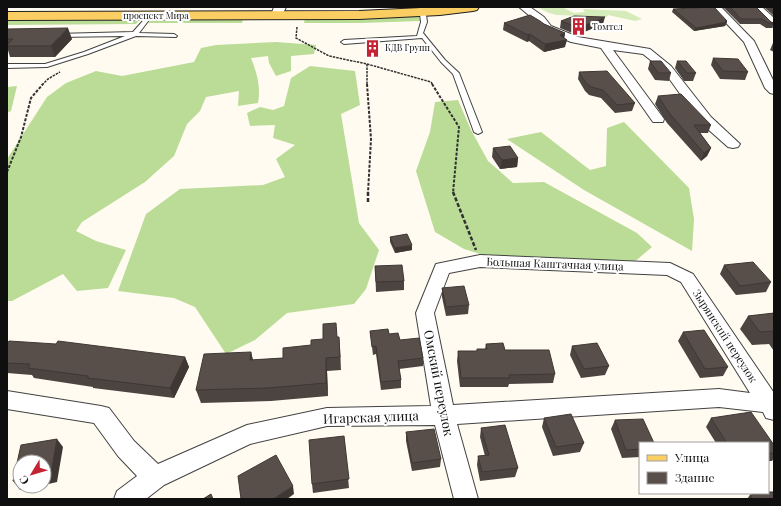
<svg xmlns="http://www.w3.org/2000/svg" width="781" height="506" font-family="'Playfair Display',serif">
	<rect width="100%" height="100%" fill="#fffbf0"/>
	<polygon fill="#d5ebb9" points="537,7 562,7 574,13 585,12 583,9 626,11 642,19 635,21 608,15 607,17 557,15 549,13"/>
	<g fill="#badc97">
		<polygon points="419,16 420,21 361,23 304,23 305,18 394,18"/>
		<polygon points="243,19 242,23 148,23 151,20"/>
		<polygon points="7,20 139,20 136,24 7,25"/>
		<path d="M 276,42 L 316,45 L 314,54 L 291,56 L 291,71 L 276,76 L 269,63 L 268,56 L 251,58 C 257,73 261,87 258,103 L 238,106 L 239,91 L 206,97 L 200,111 L 187,124 L 174,156 L 145,182 L 82,222 L 76,231 L 96,241 L 126,250 L 108,288 L 77,291 L 63,274 L 12,301 L 7,301 L 7,159 L 47,97 L 66,83 L 96,71 L 122,76 L 194,62 L 201,48 L 216,45 Z"/>
		<polygon points="310,66 355,71 360,105 341,114 359,223 379,250 366,289 354,304 287,313 255,340 226,354 195,307 174,298 118,291 146,214 180,189 263,185 285,177 276,159 295,145 273,138 275,125 250,126 247,113 260,107 273,110 284,106 291,78"/>
		<polygon points="17,86 11,111 7,113 7,87"/>
		<polygon points="458,100 471,130 488,161 513,183 544,182 637,233 652,247 633,263 493,258 464,249 435,232 416,171 430,132 435,102"/>
		<polygon points="624,122 689,188 694,219 692,251 584,190 507,139 541,132 590,170 606,166 607,128"/>
	</g>
	<g fill="none" stroke-linecap="round" stroke-linejoin="round">
		<defs>
			<g id="service">
				<polygon points="419,7 425,7 427,22 423,33 445,60 459,73 482,132 478,134 474,132 453,74 441,62 422,38 344,44 341,42 344,40 417,36 421,22"/>
				<polygon points="149,14 152,16 139,33 174,34 177,36 176,37 136,36 88,54 47,67 7,68 7,64 45,64 84,52 125,36 58,37 55,35 56,34 133,32"/>
			</g>
			<g id="minor">
				<polygon points="519,7 530,7 544,17 551,26 578,37 650,49 671,66 711,117 740,144 738,147 733,148 728,147 701,123 663,70 643,54 613,50 664,119 663,122 653,122 601,48 571,42 543,30 536,21"/>
				<polygon points="711,7 721,7 754,41 774,82 774,94 770,93 765,88 744,42"/>
				<polygon points="752,7 762,7 774,18 774,27 770,26"/>
				<path d="M 480,255 L 670,263 L 693,274 L 774,393 L 774,420 L 766,418 L 763,412 L 719,407 L 457,424 L 478,499 L 454,499 L 435,425 L 327,426 L 250,444 L 164,485 L 146,499 L 114,499 L 117,491 L 137,476 L 118,456 L 94,423 L 7,409 L 7,391 L 101,406 L 109,408 L 134,441 L 158,464 L 247,425 L 327,408 L 431,406 L 416,313 L 436,264 ZM 480,267 L 667,275 L 681,282 L 750,393 L 719,389 L 453,405 L 434,313 L 449,273 Z"/>
			</g>
			<polygon id="tertiary" points="274,7 286,7 281,18 273,18 271,15"/>
			<polygon id="primary" points="442,7 479,7 477,10 473,11 440,15 359,19 7,20 7,12 359,11"/>
		</defs>
		<use href="#service" stroke="#424242" stroke-width="2"/>
		<use href="#minor" stroke="#424242" stroke-width="2"/>
		<use href="#tertiary" stroke="#424242" stroke-width="2"/>
		<use href="#primary" stroke="#202020" stroke-width="2"/>
		<g stroke="#313131" stroke-width="1.5" stroke-dasharray="2.5 1" stroke-linecap="butt">
			<polyline points="297,27 296,38 329,56 367,64 367,85"/>
			<polyline points="367,64 431,82 433,85"/>
			<polyline points="42,85 48,79 60,72"/>
		</g>
		<g stroke="#313131" stroke-width="2" stroke-dasharray="3 1.5" stroke-linecap="butt">
			<polyline points="367,84 371,139 368,193"/>
			<polyline points="432,84 459,127 453,193"/>
			<polyline points="7,172 21,137 31,98 43,84"/>
		</g>
		<g stroke="#313131" stroke-width="2.5" stroke-dasharray="4 2" stroke-linecap="butt">
			<polyline points="453,192 476,250"/>
			<polyline points="368,202 368,192"/>
		</g>
		<use href="#service" fill="#fff" fill-rule="evenodd"/>
		<use href="#minor" fill="#fff" fill-rule="evenodd"/>
		<use href="#tertiary" fill="#fff" fill-rule="evenodd"/>
		<use href="#primary" fill="#fbce64" fill-rule="evenodd"/>
	</g>
	<g fill="#4c4440">
		<polygon points="723,7 756,7 771,22 774,23 772,28 766,28 760,24 740,24"/>
		<polygon points="764,7 774,7 774,16"/>
		<polygon points="673,9 727,21 725,26 694,31 672,12"/>
		<polygon points="561,21 603,24 577,35 560,28"/>
		<polygon points="504,23 544,24 565,33 564,38 565,47 544,52 529,41 527,42 503,30"/>
		<polygon points="7,29 72,39 55,57 10,57 8,50 7,50"/>
		<polygon points="774,42 774,52 770,50 773,43"/>
		<polygon points="713,58 748,72 745,80 720,79 711,65"/>
		<polygon points="650,61 671,73 669,81 655,80 648,69"/>
		<polygon points="677,61 696,73 693,81 684,81 675,68"/>
		<polygon points="579,72 635,103 632,111 615,113 601,98 589,95 585,91 578,79"/>
		<polygon points="658,96 711,125 708,133 700,133 711,148 707,156 701,161 667,123 655,104"/>
		<polygon points="493,148 518,158 517,167 500,169 492,157"/>
		<polygon points="390,237 412,250 395,253 390,242"/>
		<polygon points="724,265 771,282 766,292 736,295 720,274"/>
		<polygon points="375,266 404,281 404,290 376,292"/>
		<polygon points="442,288 469,305 468,314 446,316 442,297"/>
		<polygon points="774,313 774,351 769,344 752,345 740,329 748,316"/>
		<polygon points="370,331 389,334 400,340 423,358 423,366 399,369 401,380 401,388 381,390 376,354 373,355"/>
		<polygon points="683,332 728,367 723,376 700,378 678,341"/>
		<polygon points="337,337 339,337 341,370 327,371 328,396 271,401 201,403 196,390 251,352 253,360 283,358 311,345"/>
		<polygon points="7,344 185,357 189,367 174,398 93,388 93,387 34,378 32,375 7,373"/>
		<polygon points="486,344 505,350 555,374 553,383 509,384 508,387 460,387 457,361 458,351 476,351 485,349"/>
		<polygon points="572,346 609,366 605,375 581,378 570,355"/>
		<polygon points="544,418 584,443 580,452 553,456 542,427"/>
		<polygon points="711,418 774,445 774,458 772,461 768,461 768,443 716,443 706,427"/>
		<polygon points="615,420 640,443 640,457 622,458 611,429"/>
		<polygon points="481,428 518,468 515,477 480,481 477,465 478,456 485,456 480,437"/>
		<polygon points="406,432 441,459 440,467 412,471 406,441"/>
		<polygon points="344,436 349,488 313,493 312,484"/>
		<polygon points="750,495 774,499 747,499"/>
	</g>
	<g fill="#3e3734">
		<polygon points="605,17 603,24 577,35 579,28"/>
		<polygon points="727,22 725,26 694,31 696,28"/>
		<polygon points="68,28 72,39 55,57 51,46"/>
		<polygon points="565,33 564,40 567,40 565,47 544,52 545,44 560,35"/>
		<polygon points="530,34 529,41 527,42 528,35"/>
		<polygon points="711,148 707,156 701,161 704,153"/>
		<polygon points="518,158 517,167 500,169 502,160"/>
		<polygon points="412,245 412,250 395,253 395,248"/>
		<polygon points="339,337 340,350 341,370 340,357"/>
		<polygon points="251,352 254,366 250,360"/>
		<polygon points="185,357 189,367 174,398 170,388"/>
		<polygon points="326,358 327,371 328,396 326,383"/>
		<polygon points="57,439 63,447 57,482 44,485 44,475"/>
		<polygon points="20,480 20,486 38,486 20,490 13,481"/>
		<polygon points="293,486 294,494 287,499 273,499"/>
	</g>
	<g fill="#584f4b" stroke="#3e3734">
		<polygon points="714,7 727,21 725,21 727,22 696,28 673,9"/>
		<polygon points="730,7 756,7 771,22 774,23 768,23 762,19 741,19"/>
		<polygon points="530,15 540,21 544,24 565,33 560,35 567,40 545,44 530,34 528,35 504,23"/>
		<polygon points="574,16 605,17 579,28 561,21"/>
		<polygon points="68,28 51,46 7,46 7,45 13,39 7,39 7,29"/>
		<polygon points="713,58 738,59 748,72 723,71"/>
		<polygon points="650,61 661,61 671,73 658,73"/>
		<polygon points="677,61 686,61 696,73 687,73"/>
		<polygon points="607,71 635,103 617,105 603,90 591,87 586,83 579,72"/>
		<polygon points="681,94 711,125 694,125 711,148 704,153 670,114 658,96"/>
		<polygon points="510,146 518,158 502,160 493,148"/>
		<polygon points="407,234 412,245 395,248 390,237"/>
		<polygon points="753,262 771,282 740,286 724,265"/>
		<polygon points="402,265 404,281 376,282 375,266"/>
		<polygon points="464,286 469,305 446,307 442,288"/>
		<polygon points="774,313 774,331 760,332 748,316"/>
		<polygon points="336,323 337,337 339,337 340,357 326,358 326,383 268,388 196,390 204,354 251,352 250,360 283,358 283,348 311,345 311,340 323,339 323,324"/>
		<polygon points="388,329 389,334 398,333 400,340 419,338 423,358 398,361 401,380 381,382 376,346 372,347 370,331"/>
		<polygon points="704,330 728,367 705,369 683,332"/>
		<polygon points="9,341 56,344 58,341 185,357 170,388 88,378 88,376 28,368 30,364 7,363 7,344"/>
		<polygon points="503,343 505,350 549,350 555,374 509,375 510,378 461,378 458,351 477,351 477,349 487,349 486,344"/>
		<polygon points="597,343 609,366 584,369 572,346"/>
		<polygon points="751,412 774,445 774,453 768,454 768,443 727,443 711,418"/>
		<polygon points="571,414 584,443 556,447 544,418"/>
		<polygon points="643,419 654,443 640,443 640,449 626,450 615,420"/>
		<polygon points="505,425 518,468 482,472 478,456 489,455 481,428"/>
		<polygon points="434,429 441,459 412,463 406,432"/>
		<polygon points="344,436 349,479 312,484 309,440"/>
		<polygon points="57,439 51,474 44,475 44,462 20,462 20,480 13,481 21,445"/>
		<polygon points="276,455 293,486 273,499 241,499 238,476"/>
		<polygon points="768,492 774,492 774,499 753,499 750,495 768,493"/>
		<polygon points="211,494 213,499 203,499"/>
	</g>
	<defs>
		<symbol id="building-bare" viewBox="-9 -9 18 18"><path d="M-4-6H4V6H1V3H-1V6H-4ZM-2.5-4.3h1.7v1.8h-1.7ZM.8-4.3h1.7v1.8H.8ZM-2.5-1h1.7V.8h-1.7ZM.8-1h1.7V.8H.8Z" fill="#c32333" stroke="#fff" stroke-width="2.5" paint-order="stroke"/></symbol>
	</defs>
	<g fill-rule="evenodd">
		<use href="#building-bare" x="566" y="14" width="25" height="25"/>
		<use href="#building-bare" x="360" y="36" width="25" height="25"/>
	</g>
	<g text-anchor="middle" stroke-width="4" stroke-linejoin="round" paint-order="stroke">
		<g font-size="9" fill="#0f0f0f" stroke="#fff">
			<text x="156" y="19">проспект Мира</text>
		</g>
		<g font-size="9" fill="#0f0f0f" stroke="#fff" text-anchor="start">
			<text x="592" y="30">Томтел</text>
			<text x="385" y="51">КДВ Групп</text>
		</g>
		<g font-size="11" fill="#0f0f0f" stroke="#fff">
			<text transform="translate(555 264) rotate(2)" y="4">Большая Каштачная улица</text>
			<text transform="translate(725 336) rotate(57)" y="4">Зырянский переулок</text>
		</g>
		<g font-size="13" fill="#0f0f0f" stroke="#fff">
			<text transform="translate(439 383) rotate(79)" y="5">Омский переулок</text>
			<text transform="translate(371 417) rotate(-2)" y="5">Игарская улица</text>
		</g>
	</g>
	<rect width="781" height="506" fill="none" stroke="#0f0f0f" stroke-width="16"/>
	<rect x="639" y="442" width="130" height="52" fill="#ffffff" stroke="#9f9f9f"/>
	<rect x="647" y="455" width="20" height="6" fill="#fbce64" stroke="#9f9f9f"/>
	<text x="675" y="462" font-size="12" fill="#0f0f0f">Улица</text>
	<rect x="647" y="472" width="20" height="12" fill="#584f4b" stroke="#9f9f9f"/>
	<text x="675" y="482" font-size="12" fill="#0f0f0f">Здание</text>
	<g transform="translate(32 474) rotate(232)"><circle r="19" fill="#ffffff" stroke="#9f9f9f"/>
	<path d="M0-3L7 15L0 10L-7 15Z" fill="#c32333"/>
	<text y="-6" font-size="11" font-weight="bold" text-anchor="middle" fill="#0f0f0f">С</text>
	</g>
</svg>
